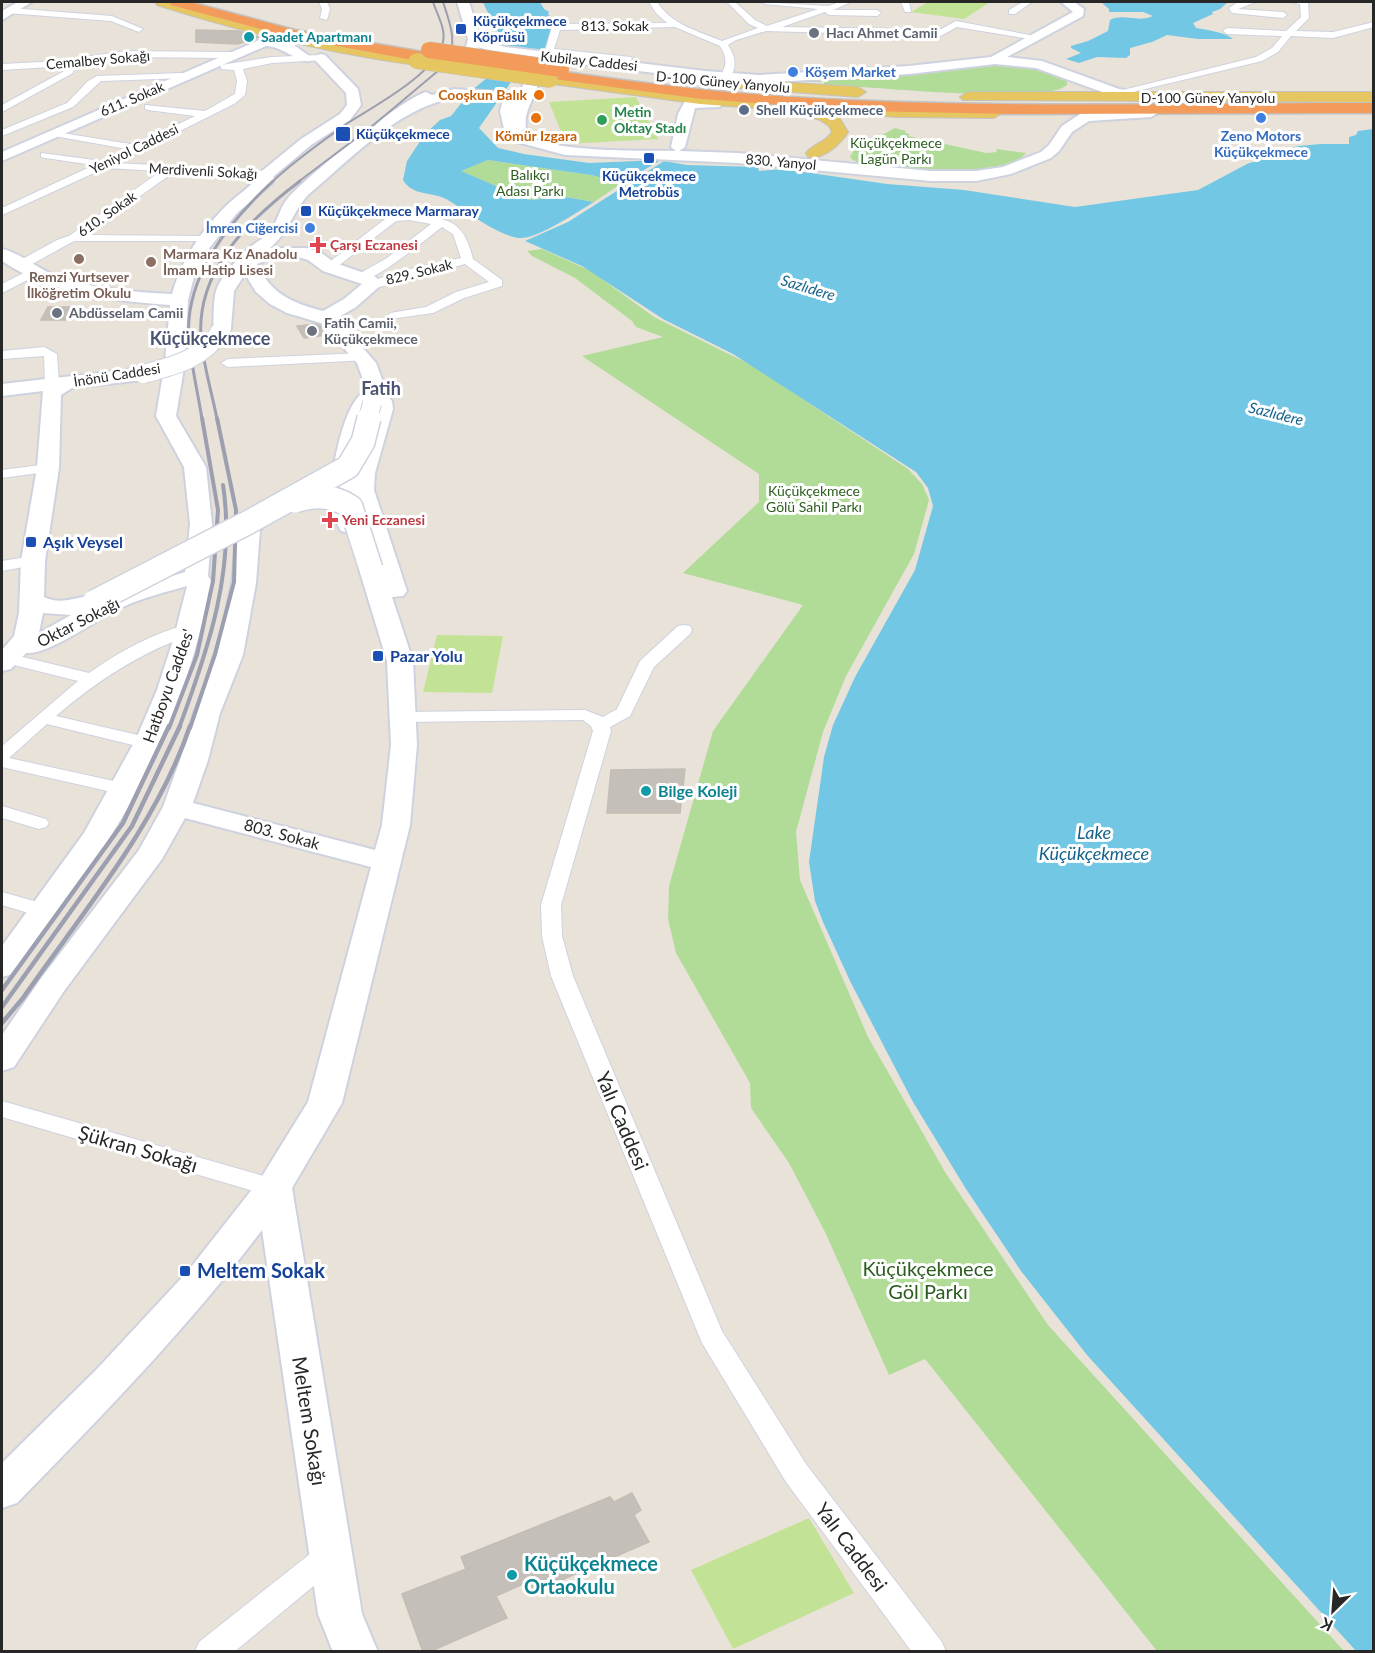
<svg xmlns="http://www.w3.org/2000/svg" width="1375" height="1653" font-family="Lato,sans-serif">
	<rect width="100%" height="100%" fill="#e9e2d9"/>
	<g fill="#b0dc98">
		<path d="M 987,63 C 1015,64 1043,65 1067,81 L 1067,85 C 1045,106 861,85 824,85 L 824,82 L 792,82 Z"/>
		<path d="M 895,128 L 906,131 L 905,133 L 910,134 L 908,136 L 986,153 L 997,152 L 996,149 L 1026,153 C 1009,178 869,179 850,157 L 854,150 Z"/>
		<polygon points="488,160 591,175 622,183 594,202 565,197 529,200 460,171"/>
		<polygon points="542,249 591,271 654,317 753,366 908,469 922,484 929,500 914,554 846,676 823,732 796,832 800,880 868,1037 945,1172 1048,1325 1344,1651 1157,1651 925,1359 889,1375 825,1232 789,1163 751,1108 750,1083 676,953 668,919 669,886 713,731 803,605 683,573 759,502 759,474 582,356 663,337 636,327 632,321 575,278 532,256 527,251"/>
	</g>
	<g fill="#c2e395">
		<polygon points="928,2 990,2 964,19 911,12"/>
		<polygon points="636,97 658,139 566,144 549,102"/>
		<polygon points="437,635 503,636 492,693 423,692"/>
		<polygon points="809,1518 854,1593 733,1649 691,1570"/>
	</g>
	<g fill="#72c7e4">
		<path d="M 483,2 L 540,2 L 544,9 L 549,12 L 548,15 L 551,16 L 548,20 L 551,24 L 549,26 L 552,27 L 548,47 L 533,56 L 518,72 L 479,128 L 498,148 L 524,154 L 589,163 L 661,160 L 622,183 L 591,175 L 488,160 L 461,171 L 529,200 L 565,197 L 594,202 C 579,211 536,240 519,238 C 497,235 466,211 448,200 C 433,191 413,197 403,180 L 407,161 L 425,134 L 440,120 L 451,116 L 472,90 L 492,74 L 513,48 L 501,42 C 498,27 489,17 483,2 Z"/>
		<path d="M 1101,2 L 1228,2 L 1220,9 L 1212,12 L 1213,14 L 1193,23 L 1196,28 C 1208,30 1224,32 1233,39 L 1198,39 L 1167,35 L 1152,42 L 1130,48 L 1130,55 L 1126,58 L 1097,57 L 1079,63 L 1066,59 L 1081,53 L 1071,48 L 1071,46 L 1088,41 L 1108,31 L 1110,20 C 1124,13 1138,23 1153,16 L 1143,12 L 1109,12 L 1109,9 Z"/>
		<polygon points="1373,129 1374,1651 1357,1652 1087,1355 1021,1271 966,1189 913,1102 851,983 823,922 815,901 809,862 824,757 833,725 855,677 915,570 933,506 928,488 916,472 733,354 663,319 582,266 525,241 568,222 664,161 687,165 758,167 759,171 783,169 887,184 964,190 1075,207 1198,190 1247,164 1298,146 1321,144 1349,144 1349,137 1356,135 1358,131"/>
	</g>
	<g fill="#c4bfb9" stroke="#c3bdb3" stroke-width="1.5">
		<polygon points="196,30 239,31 259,37 238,44 196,42"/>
		<polygon points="48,307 72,307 66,320 41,320"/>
		<polygon points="315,324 320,325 328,335 304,338 297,326"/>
		<polygon points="685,769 680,813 607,813 611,770"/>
		<polygon points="632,1493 641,1510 634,1515 649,1542 534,1592 530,1581 496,1596 507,1618 429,1652 423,1652 402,1594 466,1569 461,1557 610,1497 614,1502"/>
	</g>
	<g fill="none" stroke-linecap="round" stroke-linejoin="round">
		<defs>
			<g id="street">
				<polygon points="319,2 327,2 330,9 327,20 320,18 322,9"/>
				<path d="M 649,2 L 657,2 C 672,25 698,31 722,41 L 758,28 L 749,24 L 727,2 L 735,2 L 755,20 L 767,26 L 818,9 L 765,4 L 761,2 L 828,6 L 840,2 L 851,2 L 833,10 L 877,10 L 881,13 L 877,16 L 829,15 L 825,12 L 782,27 L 901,29 L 934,33 L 956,21 L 1040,37 L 1036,40 L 957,27 L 935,39 L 901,35 L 766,31 L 736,40 L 728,45 C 736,57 739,73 724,80 L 719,77 C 728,66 727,57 720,46 L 675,27 L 560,30 L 554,49 L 631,57 L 632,59 L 628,62 L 549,54 L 545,51 L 552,27 L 556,24 L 667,23 L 656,13 Z"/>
				<polygon points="901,2 909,2 911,12 905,12"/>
				<polygon points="1023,2 1032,2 1015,14 1009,14 1009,10"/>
				<polygon points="1238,2 1256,2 1238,9 1283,12 1287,15 1283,18 1232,13 1229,8"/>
				<polygon points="1291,2 1308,2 1309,18 1296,31 1333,32 1374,22 1374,27 1333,38 1291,36 1278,52 1262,61 1116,96 1111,93 1256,57 1272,48 1282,36 1227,34 1223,31 1227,28 1286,31 1301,17 1300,4"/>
				<polygon points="10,8 112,16 143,29 139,32 111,21 7,13 7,9"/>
				<polygon points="125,51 231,52 235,55 231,58 125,57 75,64 73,73 2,112 2,105 66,70 66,66 2,70 2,64 61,61"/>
				<polygon points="320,55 323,56 323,60 272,63 243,69 247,81 245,95 234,104 116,163 267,171 272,174 271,176 174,172 85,235 207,236 213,239 211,241 74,241 25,268 17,268 17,262 57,240 69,236 161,171 105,168 2,215 2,208 94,165 45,158 41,157 41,153 102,161 127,149 54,136 49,133 50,131 136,145 195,116 148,110 145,109 145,105 205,111 235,94 237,81 234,70 221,69 221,65 272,57"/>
				<polygon points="183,73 188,76 186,78 101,81 73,107 2,136 2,130 67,103 88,81 97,76"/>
				<path d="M 409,214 C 446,219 463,217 473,259 L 502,280 L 502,286 L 464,298 L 433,313 L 390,319 L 388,316 L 390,313 L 426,307 L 456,292 L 489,282 L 465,264 L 372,289 L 368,288 L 368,282 L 406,270 L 461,258 L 453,234 L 442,227 C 426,239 373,284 357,281 L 357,275 L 387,258 L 431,224 L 409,220 L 396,221 L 333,270 L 325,270 L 323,267 L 389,216 Z"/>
				<polygon points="33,268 37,269 37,275 2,293 2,284"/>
				<polygon points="44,347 57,354 59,384 57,387 47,387 45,384 44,356 2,359 2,351"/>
				<polygon points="364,353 371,357 369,360 228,367 221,363 228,359"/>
				<polygon points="48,464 53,465 55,468 53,471 2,478 2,470"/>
				<polygon points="33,556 41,561 39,564 2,571 2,561"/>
				<path d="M 190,624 L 198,629 L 196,633 C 143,651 99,679 56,716 L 155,739 L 158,743 L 155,747 L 149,749 L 47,724 L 9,758 L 132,785 L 134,789 L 132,793 L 125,795 L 2,767 L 2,746 L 78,681 L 2,662 L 2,652 L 89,673 C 120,651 153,633 190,624 Z"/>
				<polygon points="684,625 690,626 692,630 690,634 654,667 630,716 610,727 611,731 561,905 562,936 573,976 722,1331 806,1464 942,1642 946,1652 912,1652 786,1482 702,1343 551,976 542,936 541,905 593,731 591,726 583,720 403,722 397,721 394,717 397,713 403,712 585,710 603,717 617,709 640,661 678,626"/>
				<polygon points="2,806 46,819 49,823 46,827 39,829 2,818"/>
				<polygon points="2,892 52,906 55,911 52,916 45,918 2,905"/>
				<polygon points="2,1101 274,1179 283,1181 286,1188 283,1195 274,1197 2,1117"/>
				<polygon points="330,1542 340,1546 345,1555 340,1564 234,1652 195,1652 199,1642 320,1546"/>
			</g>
			<g id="secondary">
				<polygon points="18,2 32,2 2,20 2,11"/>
				<polygon points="457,2 469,2 480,37 491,43 505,47 705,71 759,75 909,66 991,57 1073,12 1061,2 1074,2 1084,9 1083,16 1007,57 1042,61 1119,89 1151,94 1158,98 1151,102 1116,97 1036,68 995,64 909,74 759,83 705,79 505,55 478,47 483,53 476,57 471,56 466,47 468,39"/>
				<path d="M 264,38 L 287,40 L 312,58 L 310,61 C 297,63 285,47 266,46 L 2,161 L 2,152 Z"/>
				<path d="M 320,54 L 325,55 L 358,89 L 361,105 L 350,120 L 311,145 L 274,176 L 272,183 L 237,213 L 207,251 L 194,277 L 188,300 L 185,362 L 176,416 L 206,467 L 212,524 L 208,576 L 212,582 C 204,618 195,653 183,688 C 147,794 80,886 13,974 L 2,977 L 2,946 L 84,833 L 136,739 L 157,690 L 174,637 L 187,586 C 166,592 145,597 125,606 C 100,616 51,655 26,653 L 11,669 L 2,671 L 2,650 L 14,636 L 19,613 L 21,561 L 37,468 L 43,391 L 2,396 L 2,384 L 143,368 L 150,370 L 153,374 L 150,378 L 143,380 L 72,388 L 61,395 L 59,468 L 45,561 L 44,597 C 66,608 84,590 103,598 L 185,572 L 190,524 L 184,467 L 156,416 L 165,362 L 170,305 C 111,301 52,294 2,261 L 2,249 C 19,252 38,269 56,276 C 93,289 133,292 172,294 C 181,261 201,231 225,207 C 238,194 253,186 262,171 L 301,139 L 340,114 L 347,105 L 346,93 L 313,58 ZM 43,613 L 71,615 L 39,633 Z"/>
				<path d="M 532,75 L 539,79 C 537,96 523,110 526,127 L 521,131 C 547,154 640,150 676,151 L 671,147 L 678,114 L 685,101 L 715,100 L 722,104 L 720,107 L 695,108 L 685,147 L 679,151 L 738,153 L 931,171 L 976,171 L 1003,167 L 1041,152 L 1049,145 L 1062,126 L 1080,114 L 1151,109 L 1158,113 L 1151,117 L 1089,121 L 1072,132 L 1059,151 L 1051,158 L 1011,174 L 976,181 L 931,181 L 738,163 L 565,155 L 517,142 L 504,129 L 500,111 L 503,100 C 488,99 468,95 452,98 C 395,110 351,159 308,195 C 291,214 290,231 270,248 L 306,248 L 320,252 L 335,263 L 376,277 L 381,285 L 356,307 L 337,318 L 376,363 L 383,382 L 384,392 L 392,401 L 393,409 L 375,473 L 374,490 L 407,591 L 403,596 L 392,597 L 413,661 L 417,745 L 410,825 L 342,1103 L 292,1188 L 362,1614 L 378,1652 L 333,1652 L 318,1614 L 262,1230 C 187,1329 104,1414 17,1503 L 2,1508 L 2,1463 L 97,1369 L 188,1271 L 261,1178 L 308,1102 L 371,867 L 185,818 L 162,859 L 64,991 L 14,1067 L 2,1071 L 2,1035 L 42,977 L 139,850 L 163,807 L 180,760 L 194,713 L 217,655 L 232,583 L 238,528 C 247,515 265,501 281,505 L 284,510 L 260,530 L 256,583 L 243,655 L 220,713 L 208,760 L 193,803 L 375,850 L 382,825 L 391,745 L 387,661 L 359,569 L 363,564 L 374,563 L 353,493 L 360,526 L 357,531 L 349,533 L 341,531 C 335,522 331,506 331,495 C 331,472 343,404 364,392 L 364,382 L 357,363 L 321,323 L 287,313 L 270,304 L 256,292 L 245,274 L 234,291 L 231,328 L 229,332 L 215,332 L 213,328 C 214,317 213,302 216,291 C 220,277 236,261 246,251 C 253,243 265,239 271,230 C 278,220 280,207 288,198 C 306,177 403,98 426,92 L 432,95 L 454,89 L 514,93 L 518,98 L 516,105 L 525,79 ZM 299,257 L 308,260 L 323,271 L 362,284 L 344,299 L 323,311 C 292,303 271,294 257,264 L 272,258 ZM 371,409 L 373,409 L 356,465 Z"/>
			</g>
			<g id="primary">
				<path d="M 155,2 L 174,2 L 288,34 L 416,57 L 423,61 L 416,65 C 328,53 242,32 157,5 Z"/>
				<polygon points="550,76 700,94 754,98 762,103 754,108 700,104 545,83 543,80"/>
				<polygon points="729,79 858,87 866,92 858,97 724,87 721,84"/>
				<polygon points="968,92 1374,92 1374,102 963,100 960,97"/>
				<path d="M 828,102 L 896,107 L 994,108 L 1002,113 L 994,118 L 896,117 L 826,111 L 840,119 L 848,132 C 841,144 823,160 808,157 L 806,153 C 813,144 826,142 832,132 L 829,126 L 820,120 L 798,113 L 796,110 L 804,105 L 822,110 L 820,107 L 822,104 Z"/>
			</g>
			<g id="highway">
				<polygon points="169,2 190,2 295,30 424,52 432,57 424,62 294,38 171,5"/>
				<path d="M 552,70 C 632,82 711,92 791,97 C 985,109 1180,103 1374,103 L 1374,113 L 1010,114 L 864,111 L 702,99 L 546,78 L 544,75 Z"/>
			</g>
		</defs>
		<use href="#street" stroke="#ced2df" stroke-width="2"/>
		<use href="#secondary" stroke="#ced2df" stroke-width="4"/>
		<use href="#primary" stroke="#c3c3c3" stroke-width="2"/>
		<use href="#highway" stroke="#c3c3c3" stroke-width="3"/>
		<use href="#street" fill="#fff" fill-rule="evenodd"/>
		<use href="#secondary" fill="#fff" fill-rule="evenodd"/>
		<use href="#primary" fill="#e5c661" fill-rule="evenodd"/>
		<use href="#highway" fill="#f29b5b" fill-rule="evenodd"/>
		<g stroke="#9c9fb0" stroke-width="2">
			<path d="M 272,182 C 294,161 320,143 345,125 C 372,107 435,75 443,42 C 446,29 437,14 433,2"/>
			<path d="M 298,182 L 370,128 L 445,65 C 459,45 450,23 443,2"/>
		</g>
		<g stroke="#9c9fb0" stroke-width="3">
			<path d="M 202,419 C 198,394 192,368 189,342 C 183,277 229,222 273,181"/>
			<path d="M 217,419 C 212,393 203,364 201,338 C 196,269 250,219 300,181"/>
		</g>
		<g stroke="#9c9fb0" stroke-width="4">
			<polyline points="169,728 197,655 213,581 218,510 202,418"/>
			<path d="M 179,728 C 208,650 236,569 223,485"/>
			<polyline points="190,728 215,654 234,582 236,510 217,418"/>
		</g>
		<g stroke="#9c9fb0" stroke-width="4.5">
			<polyline points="2,990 123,823 169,726"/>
			<polyline points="2,1007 132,826 180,726"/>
			<path d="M 2,1023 L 23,998 C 82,913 157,825 190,726"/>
		</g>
		<defs>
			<g id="secondary-bridge-far1">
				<path d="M 143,374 C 174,366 206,358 222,328"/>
				<polyline points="368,419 372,403"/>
			</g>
			<g id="secondary-bridge">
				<path d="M 295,501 C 315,494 333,495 351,507 L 371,569"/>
				<polyline points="94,602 249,522 348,467 363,442 369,418"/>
			</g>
			<polyline id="primary-bridge" points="416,61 550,80"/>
			<polyline id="highway-bridge" points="429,50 561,69"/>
		</defs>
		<use href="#secondary-bridge-far1" stroke="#ced2df" stroke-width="20" stroke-linecap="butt"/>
		<use href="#secondary-bridge" stroke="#ced2df" stroke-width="26" stroke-linecap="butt"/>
		<use href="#primary-bridge" stroke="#c3c3c3" stroke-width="16" stroke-linecap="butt"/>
		<use href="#highway-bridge" stroke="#c3c3c3" stroke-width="17" stroke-linecap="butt"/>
		<use href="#secondary-bridge-far1" stroke="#fff" stroke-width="18"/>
		<use href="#secondary-bridge" stroke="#fff" stroke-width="23"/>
		<use href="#primary-bridge" stroke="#e5c661" stroke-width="15"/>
		<use href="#highway-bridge" stroke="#f29b5b" stroke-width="16"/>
	</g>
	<g fill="#1a4fb4" stroke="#fff" stroke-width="2">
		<rect x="455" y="23" width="12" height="12" rx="3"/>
		<rect x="335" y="126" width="16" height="16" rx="3"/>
		<rect x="643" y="152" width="12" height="12" rx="3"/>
		<rect x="300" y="205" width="12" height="12" rx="3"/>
		<rect x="25" y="536" width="12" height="12" rx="3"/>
		<rect x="372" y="650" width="12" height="12" rx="3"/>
		<rect x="179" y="1265" width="12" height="12" rx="3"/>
	</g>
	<g fill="#6b7280" stroke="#fff" stroke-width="2">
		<circle cx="814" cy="33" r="6"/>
		<circle cx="57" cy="313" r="6"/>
		<circle cx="312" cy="331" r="6"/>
	</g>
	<g fill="#0f9aa8" stroke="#fff" stroke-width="2">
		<circle cx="249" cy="37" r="6"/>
		<circle cx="646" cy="791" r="6"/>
		<circle cx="512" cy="1575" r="6"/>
	</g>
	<g fill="#3f7fe0" stroke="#fff" stroke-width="2">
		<circle cx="793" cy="72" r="6"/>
		<circle cx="1261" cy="118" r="6"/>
		<circle cx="310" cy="228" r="6"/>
	</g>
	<g fill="#e8710a" stroke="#fff" stroke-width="2">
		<circle cx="539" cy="95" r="6"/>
		<circle cx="536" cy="118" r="6"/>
	</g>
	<circle fill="#5c6f8a" stroke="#fff" stroke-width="2" cx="744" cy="110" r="6"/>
	<circle fill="#2e9e5b" stroke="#fff" stroke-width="2" cx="602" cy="120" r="6"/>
	<g fill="#e0444e" stroke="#fff" stroke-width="2">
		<path d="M315 236h6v6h6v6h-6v6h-6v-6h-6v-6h6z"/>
		<path d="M327 511h6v6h6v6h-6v6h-6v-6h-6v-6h6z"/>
	</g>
	<g fill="#8d6e63" stroke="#fff" stroke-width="2">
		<circle cx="79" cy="259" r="6"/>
		<circle cx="151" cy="262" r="6"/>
	</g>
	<g text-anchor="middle" stroke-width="6" stroke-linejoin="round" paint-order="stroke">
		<g font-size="14" font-weight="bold" fill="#164399" stroke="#fff" text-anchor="start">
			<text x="473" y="26">Küçükçekmece<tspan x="473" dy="16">Köprüsü</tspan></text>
			<text x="356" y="139">Küçükçekmece</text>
			<text x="649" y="181" text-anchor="middle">Küçükçekmece<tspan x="649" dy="16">Metrobüs</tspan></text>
			<text x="318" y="216">Küçükçekmece Marmaray</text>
		</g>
		<g font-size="14" fill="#272727" stroke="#fff">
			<text x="615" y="31">813. Sokak</text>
			<text transform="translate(98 60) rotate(-5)" y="5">Cemalbey Sokağı</text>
			<text transform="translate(589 61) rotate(6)" y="5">Kubilay Caddesi</text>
			<text transform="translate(723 82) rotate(5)" y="5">D-100 Güney Yanyolu</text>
			<text x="1208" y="103">D-100 Güney Yanyolu</text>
			<text transform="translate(132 99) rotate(-23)" y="5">611. Sokak</text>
			<text transform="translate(134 149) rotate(-26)" y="5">Yeniyol Caddesi</text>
			<text transform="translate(781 162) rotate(5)" y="5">830. Yanyol</text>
			<text transform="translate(203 171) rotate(3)" y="5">Merdivenli Sokağı</text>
			<text transform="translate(107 214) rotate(-35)" y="5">610. Sokak</text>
			<text transform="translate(419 272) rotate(-14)" y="5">829. Sokak</text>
			<text transform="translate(117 375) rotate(-9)" y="5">İnönü Caddesi</text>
		</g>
		<g font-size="14" font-weight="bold" fill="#5b616d" stroke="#fff" text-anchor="start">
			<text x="826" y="38">Hacı Ahmet Camii</text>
			<text x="69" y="318">Abdüsselam Camii</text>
			<text x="324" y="328">Fatih Camii,<tspan x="324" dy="16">Küçükçekmece</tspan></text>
		</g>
		<g font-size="14" font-weight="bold" fill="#0d838f" stroke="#fff" text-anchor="start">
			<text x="261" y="42">Saadet Apartmanı</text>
		</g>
		<g font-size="14" font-weight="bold" fill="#366cbe" stroke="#fff" text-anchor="start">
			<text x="805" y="77">Köşem Market</text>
			<text x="1261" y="141" text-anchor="middle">Zeno Motors<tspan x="1261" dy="16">Küçükçekmece</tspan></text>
			<text x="298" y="233" text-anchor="end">İmren Ciğercisi</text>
		</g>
		<g font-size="14" font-weight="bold" fill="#c56008" stroke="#fff" text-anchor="end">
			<text x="527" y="100">Cooşkun Balık</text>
			<text x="536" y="141" text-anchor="middle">Kömür Izgara</text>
		</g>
		<g font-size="14" font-weight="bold" fill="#4e5e75" stroke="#fff" text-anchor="start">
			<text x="756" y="115">Shell Küçükçekmece</text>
		</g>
		<g font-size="14" font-weight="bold" fill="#27864d" stroke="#fff" text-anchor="start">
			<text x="614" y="117">Metin<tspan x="614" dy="16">Oktay Stadı</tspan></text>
		</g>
		<g font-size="14" fill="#2b5d1e" stroke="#fff">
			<text x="896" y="148">Küçükçekmece<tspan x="896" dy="16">Lagün Parkı</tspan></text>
			<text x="530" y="180">Balıkçı<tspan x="530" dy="16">Adası Parkı</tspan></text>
			<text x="814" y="496">Küçükçekmece<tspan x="814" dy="16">Gölü Sahil Parkı</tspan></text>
		</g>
		<g font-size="14" font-weight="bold" fill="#be3a42" stroke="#fff" text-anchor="start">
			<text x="330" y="250">Çarşı Eczanesi</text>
			<text x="342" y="525">Yeni Eczanesi</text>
		</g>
		<g font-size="14" font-weight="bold" fill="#785e54" stroke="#fff" text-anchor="start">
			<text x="163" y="259">Marmara Kız Anadolu<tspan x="163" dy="16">İmam Hatip Lisesi</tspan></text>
			<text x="79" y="282" text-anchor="middle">Remzi Yurtsever<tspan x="79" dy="16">İlköğretim Okulu</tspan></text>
		</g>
		<g font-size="15" font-style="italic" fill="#16648b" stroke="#fff">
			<text transform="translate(808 288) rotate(17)" y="5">Sazlıdere</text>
			<text transform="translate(1276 414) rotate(14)" y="5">Sazlıdere</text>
		</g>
		<g font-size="16" font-weight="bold" fill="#164399" stroke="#fff" text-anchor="start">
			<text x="43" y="548">Aşık Veysel</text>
			<text x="390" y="662">Pazar Yolu</text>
		</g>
		<g font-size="16" fill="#272727" stroke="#fff">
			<text transform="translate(78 622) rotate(-27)" y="6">Oktar Sokağı</text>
			<text transform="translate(168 686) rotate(-70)" y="6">Hatboyu Caddes'</text>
			<text transform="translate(282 834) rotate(15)" y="6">803. Sokak</text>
		</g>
		<g font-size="16" font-weight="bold" fill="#0d838f" stroke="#fff" text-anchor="start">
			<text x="658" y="797">Bilge Koleji</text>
		</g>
		<g font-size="18" font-weight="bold" fill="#4b5373" stroke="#fff">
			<text x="210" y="345">Küçükçekmece</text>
			<text x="381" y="395">Fatih</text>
		</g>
		<g font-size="18" font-style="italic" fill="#16648b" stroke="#fff">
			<text x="1094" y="839">Lake<tspan x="1094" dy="21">Küçükçekmece</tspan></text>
		</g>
		<g font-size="20" fill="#272727" stroke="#fff">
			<text transform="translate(622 1121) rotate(67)" y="7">Yalı Caddesi</text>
			<text transform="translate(138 1149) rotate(16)" y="7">Şükran Sokağı</text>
			<text transform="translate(309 1421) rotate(81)" y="7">Meltem Sokağı</text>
			<text transform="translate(851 1547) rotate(53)" y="7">Yalı Caddesi</text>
		</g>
		<g font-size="20" fill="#2b5d1e" stroke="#fff">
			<text x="928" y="1276">Küçükçekmece<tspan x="928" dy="23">Göl Parkı</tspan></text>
		</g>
		<g font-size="20" font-weight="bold" fill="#164399" stroke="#fff" text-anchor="start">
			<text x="197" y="1278">Meltem Sokak</text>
		</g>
		<g font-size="20" font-weight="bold" fill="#0d838f" stroke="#fff" text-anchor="start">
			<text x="524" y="1571">Küçükçekmece<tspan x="524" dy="23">Ortaokulu</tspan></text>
		</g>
	</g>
	<rect width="1375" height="1653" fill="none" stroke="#272727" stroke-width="6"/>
	<g transform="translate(1333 1611) rotate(205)" stroke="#ffffff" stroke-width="4.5" paint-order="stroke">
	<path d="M0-4.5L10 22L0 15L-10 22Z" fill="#272727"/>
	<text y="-9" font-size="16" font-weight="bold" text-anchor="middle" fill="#272727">K</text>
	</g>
</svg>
